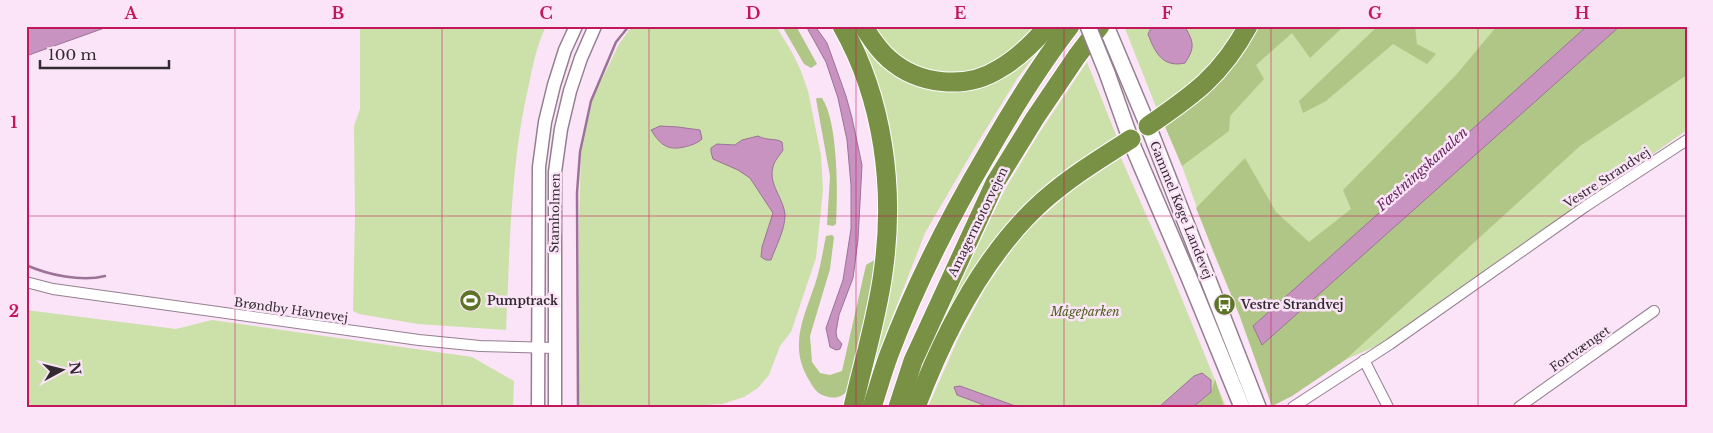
<svg xmlns="http://www.w3.org/2000/svg" width="1713" height="433" font-family="'Libre Baskerville',serif">
	<rect width="100%" height="100%" fill="#fbe4f7"/>
	<g fill="#cce0aa">
		<path d="M 360,26 L 546,26 C 537,45 533,64 529,84 C 510,165 510,248 506,330 L 418,324 L 359,314 L 353,311 L 355,217 L 354,126 L 360,109 Z"/>
		<polygon points="632,26 776,26 793,54 801,71 808,91 821,155 823,190 816,258 791,332 780,346 769,375 758,388 744,397 722,404 675,407 579,407 579,224 581,154 593,98 619,44"/>
		<polygon points="849,26 856,26 940,87 1041,47 1017,79 978,142 925,233 869,377 894,216"/>
		<polygon points="869,26 1037,26 1010,54 990,66 946,77 899,61"/>
		<polygon points="1124,26 1240,26 1199,82 1158,112"/>
		<polygon points="1257,26 1687,26 1687,130 1387,341 1345,360 1292,396 1272,406 1239,314 1211,247 1182,166 1164,124"/>
		<polygon points="1087,62 1118,140 1032,206 909,407 938,329 991,218 1007,186 1038,135"/>
		<polygon points="1121,158 1164,255 1226,407 928,407 958,339 986,287 1023,234 1072,190"/>
		<polygon points="26,310 176,329 212,320 472,357 514,381 513,407 26,407"/>
	</g>
	<g fill="#b0c686">
		<polygon points="782,26 796,26 817,64 811,68 804,64"/>
		<polygon points="1257,26 1344,26 1310,58 1292,33 1256,65 1264,79 1230,116 1229,131 1182,166 1164,124"/>
		<polygon points="1378,26 1415,26 1417,44 1436,54 1427,64 1393,44 1326,101 1303,113 1299,101"/>
		<polygon points="1497,26 1587,26 1253,326 1262,344 1620,26 1687,26 1687,75 1580,146 1345,360 1292,396 1272,406 1239,314 1196,208 1245,158 1276,212 1309,242 1351,209 1343,190 1456,75"/>
		<path d="M 817,98 L 822,98 C 838,121 838,195 836,224 L 833,226 L 827,225 L 830,176 L 816,99 Z"/>
		<path d="M 832,235 L 834,237 L 830,269 L 810,336 L 812,362 L 820,373 L 830,375 L 842,371 L 866,265 L 876,259 L 871,298 L 848,390 C 841,398 835,399 825,396 C 817,394 813,387 809,380 C 787,344 806,314 817,278 C 821,264 823,250 826,236 Z"/>
		<polygon points="1215,379 1224,407 1193,407 1211,392"/>
	</g>
	<g fill="#c892c1" stroke="#9b7396">
		<polygon points="26,26 110,26 26,56"/>
		<polygon points="806,26 815,26 827,43 846,96 852,118 862,165 858,240 853,278 839,315 836,332 837,338 842,344 840,349 836,350 830,347 826,328 843,280 851,229 851,185 847,140 838,98 826,62"/>
		<path d="M 1152,26 L 1185,27 C 1194,42 1195,48 1185,63 C 1163,68 1155,53 1148,34 Z"/>
		<polygon points="1587,26 1620,26 1262,345 1253,326"/>
		<path d="M 660,126 L 678,127 L 700,130 L 702,139 C 696,144 692,145 684,147 C 667,151 660,144 651,130 Z"/>
		<path d="M 758,136 C 767,141 776,138 782,142 L 783,150 C 780,155 774,161 773,167 C 768,184 784,199 785,215 C 785,230 776,246 771,260 L 766,260 L 761,257 L 762,247 L 773,213 L 750,178 L 738,170 L 713,159 L 711,152 L 711,148 L 717,144 L 735,145 L 742,140 Z"/>
		<polygon points="1202,373 1211,380 1211,392 1193,407 1159,407 1194,376"/>
		<polygon points="960,386 1018,407 989,407 957,395 954,387"/>
	</g>
	<g fill="none" stroke-linecap="round" stroke-linejoin="round">
		<g stroke="#9b7396" stroke-width="2.5">
			<path d="M 26,265 C 48,275 82,282 105,276"/>
			<polyline points="578,407 577,193 580,152 591,101 616,42 629,26"/>
		</g>
		<defs>
			<g id="minor">
				<polyline points="26,282 53,289 419,340 480,346 555,348"/>
				<polyline points="1364,360 1388,407"/>
				<polyline points="1293,407 1390,344 1586,206 1687,140"/>
				<polyline points="1519,407 1654,311"/>
			</g>
			<g id="tertiary">
				<polyline points="538,407 539,167 545,122 554,85 565,50 576,26"/>
				<polyline points="555,407 555,172 561,129 570,91 581,58 595,26"/>
			</g>
			<g id="secondary">
				<polyline points="1106,26 1148,126 1258,407"/>
				<polyline points="1107,73 1134,149 1190,280 1242,407"/>
			</g>
			<g id="motorway">
				<path d="M 842,26 C 884,100 895,190 883,273 C 877,318 863,363 853,407"/>
				<path d="M 863,26 C 871,38 878,50 889,59 C 918,85 966,90 999,69 C 1017,59 1035,41 1048,26"/>
				<path d="M 1148,126 C 1193,95 1221,76 1248,26"/>
				<path d="M 872,407 C 878,389 883,370 890,352 C 916,283 950,217 987,154 C 1012,110 1039,66 1070,26"/>
				<polyline points="898,407 913,361 995,183 1035,118 1077,56 1100,26"/>
				<path d="M 916,407 C 944,333 984,254 1043,201 C 1070,177 1101,158 1131,139"/>
			</g>
		</defs>
		<use href="#minor" stroke="#947f90" stroke-width="12"/>
		<use href="#tertiary" stroke="#947f90" stroke-width="15"/>
		<use href="#secondary" stroke="#947f90" stroke-width="18"/>
		<use href="#motorway" stroke="#fff" stroke-width="21"/>
		<use href="#minor" stroke="#fff" stroke-width="10"/>
		<use href="#tertiary" stroke="#fff" stroke-width="12"/>
		<use href="#secondary" stroke="#fff" stroke-width="15"/>
		<use href="#motorway" stroke="#799144" stroke-width="19"/>
		<defs>
			<polyline id="secondary-bridge" points="1088,26 1107,73"/>
		</defs>
		<use href="#secondary-bridge" stroke="#947f90" stroke-width="18" stroke-linecap="butt"/>
		<use href="#secondary-bridge" stroke="#fff" stroke-width="15"/>
	</g>
	<path fill="none" stroke="#c2185b" stroke-width="1" stroke-opacity="0.55" d="M 235,26 L 235,407M 442,26 L 442,407M 649,26 L 649,407M 856,26 L 856,407M 1064,26 L 1064,407M 1271,26 L 1271,407M 1478,26 L 1478,407M 26,216 L 1687,216"/>
	<defs>
		<symbol id="stadium-disc" viewBox="-11 -11 22 22"><circle r="9.5" fill="#5d7425" stroke="#fbe4f7"/><path d="M0-5a6.5 5 0 1 0 0 10a6.5 5 0 1 0 0-10ZM-3.5-1.8h7v3.6h-7Z" fill="#fff"/></symbol>
		<symbol id="bus-disc" viewBox="-11 -11 22 22"><circle r="9.5" fill="#5d7425" stroke="#fbe4f7"/><path d="M-5-6H5V4H4V6H2V4H-2V6H-4V4H-5ZM-3.5-4V0h7V-4ZM-3.5 1.2v1.5H-2V1.2ZM2 1.2v1.5H3.5V1.2Z" fill="#fff"/></symbol>
	</defs>
	<g fill-rule="evenodd">
		<use href="#stadium-disc" x="458" y="288" width="25" height="25"/>
		<use href="#bus-disc" x="1212" y="292" width="25" height="25"/>
	</g>
	<g text-anchor="middle" stroke-width="5" stroke-linejoin="round" paint-order="stroke">
		<g font-size="12" fill="#322a31" stroke="#fbe4f7">
			<text transform="translate(1607 178) rotate(-33)" y="4">Vestre Strandvej</text>
			<text transform="translate(1181 210) rotate(68)" y="4">Gammel Køge Landevej</text>
			<text transform="translate(555 213) rotate(-89)" y="4">Stamholmen</text>
			<text transform="translate(978 222) rotate(-64)" y="4">Amagermotorvejen</text>
			<text transform="translate(291 310) rotate(8)" y="4">Brøndby Havnevej</text>
			<text transform="translate(1580 349) rotate(-35)" y="4">Fortvænget</text>
		</g>
		<g font-size="12" font-weight="bold" fill="#322a31" stroke="#fbe4f7" text-anchor="start">
			<text x="487" y="305">Pumptrack</text>
			<text x="1241" y="309">Vestre Strandvej</text>
		</g>
		<g font-size="12" font-style="italic" fill="#4a5e1a" stroke="#fbe4f7">
			<text x="1085" y="316">Mågeparken</text>
		</g>
		<g font-size="14" font-style="italic" fill="#682862" stroke="#fbe4f7">
			<text transform="translate(1422 169) rotate(-42)" y="5">Fæstningskanalen</text>
		</g>
	</g>
	<rect width="1713" height="433" fill="none" stroke="#fbe4f7" stroke-width="55"/>
	<g transform="translate(62 370) rotate(83)" stroke="#fbe4f7" stroke-width="4" paint-order="stroke">
	<path d="M0-4L9 19L0 12L-9 19Z" fill="#322a31"/>
	<text y="-8" font-size="14" font-weight="bold" text-anchor="middle" fill="#322a31">N</text>
	</g>
	<path d="M40 60v8h129v-8" fill="none" stroke="#322a31" stroke-width="2.5"/>
	<text x="48" y="60" font-size="15" fill="#322a31" stroke="#fbe4f7" stroke-width="4" paint-order="stroke">100 m</text>
	<rect x="28" y="28" width="1658" height="378" fill="none" stroke="#c2185b" stroke-width="2"/>
	<g font-size="16" text-anchor="middle" font-weight="bold" fill="#c2185b">
		<text x="131" y="19">A</text>
		<text x="338" y="19">B</text>
		<text x="546" y="19">C</text>
		<text x="753" y="19">D</text>
		<text x="960" y="19">E</text>
		<text x="1167" y="19">F</text>
		<text x="1375" y="19">G</text>
		<text x="1582" y="19">H</text>
		<text x="14" y="128">1</text>
		<text x="14" y="317">2</text>
	</g>
</svg>
